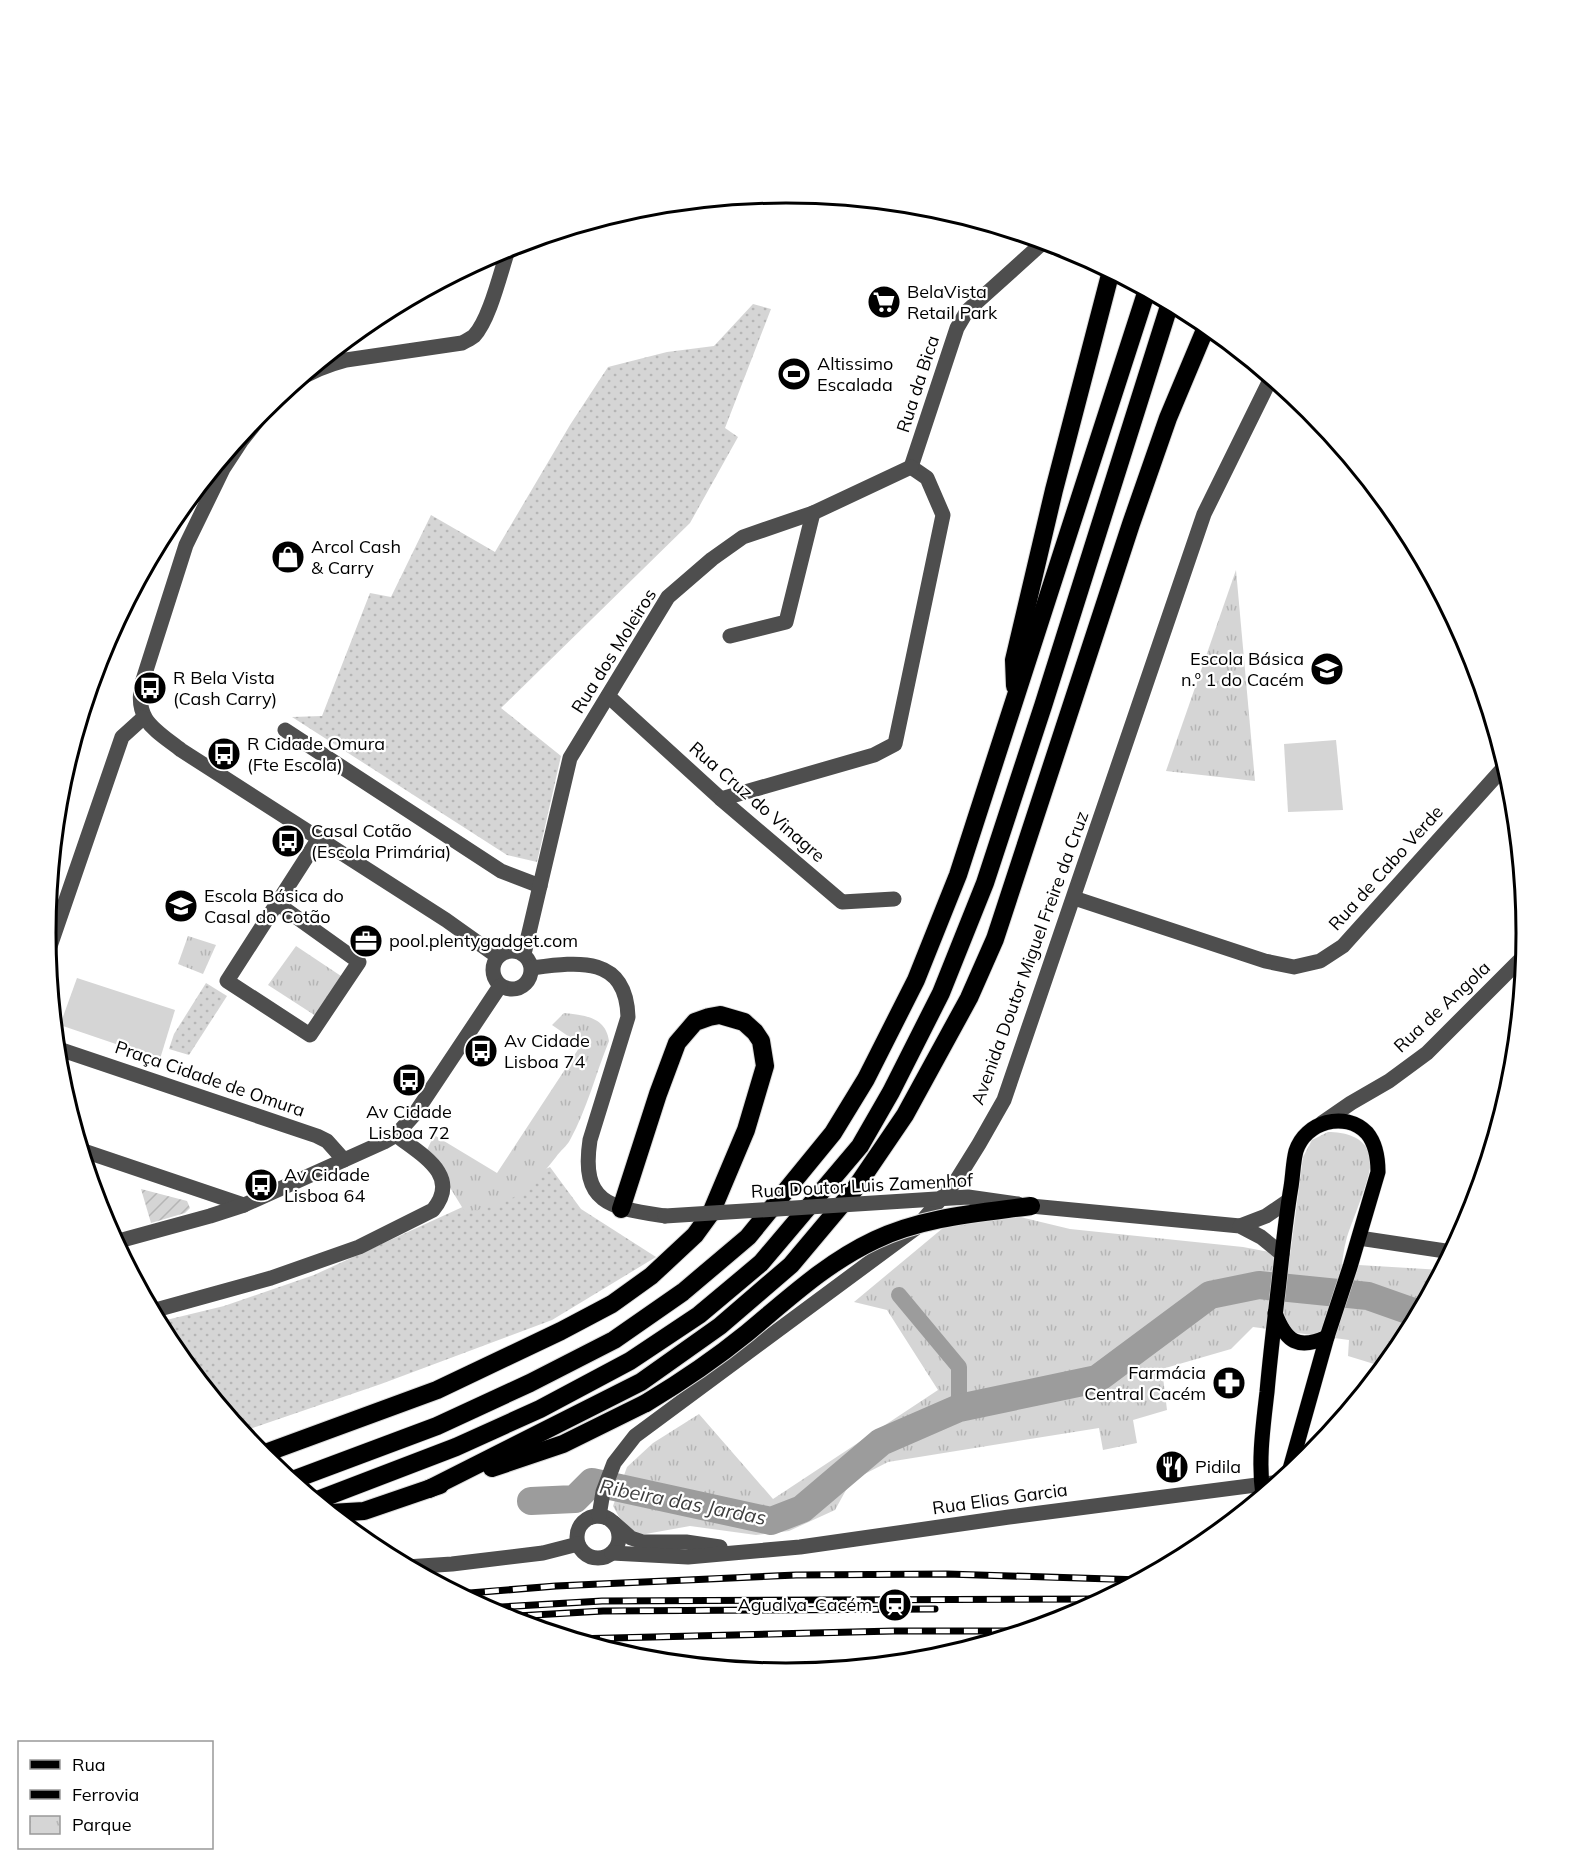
<svg xmlns="http://www.w3.org/2000/svg" width="1572" height="1867" font-family="Mulish,sans-serif">
	<defs>
		<pattern id="grass-dots" width="8" height="8" patternUnits="userSpaceOnUse" patternTransform="scale(1.5)"><rect width="8" height="8" fill="#d5d5d5"/><path d="M2 2h.1M6 6h.1" fill="none" stroke="#b5b5b5" stroke-width="1.8" stroke-linecap="round"/></pattern>
		<pattern id="park-tufts" width="24" height="20" patternUnits="userSpaceOnUse" patternTransform="scale(1.5)"><rect width="24" height="20" fill="#d5d5d5"/><path d="M3 7l-1-3M5 7V3M7 7l1-3M15 17l-1-3M17 17v-4M19 17l1-3" fill="none" stroke="#b5b5b5"/></pattern>
		<pattern id="garden-furrows" width="10" height="10" patternUnits="userSpaceOnUse" patternTransform="scale(1.5)"><rect width="10" height="10" fill="#d5d5d5"/><path d="M-1 1l2-2M0 10L10 0M9 11l2-2" fill="none" stroke="#b5b5b5"/></pattern>
	</defs>
	<rect width="100%" height="100%" fill="#fff"/>
	<g fill="url(#grass-dots)">
		<polygon points="753,304 771,309 725,428 738,437 690,523 501,708 561,756 537,862 507,855 292,717 322,716 370,593 391,597 431,515 495,552 570,425 608,367 667,352 714,346"/>
		<polygon points="206,983 227,996 189,1055 169,1049 174,1034"/>
		<polygon points="550,1167 581,1209 656,1257 552,1320 381,1384 241,1432 170,1345 158,1322 224,1306 314,1275"/>
	</g>
	<g fill="url(#park-tufts)">
		<polygon points="1236,570 1255,781 1166,771"/>
		<polygon points="188,936 216,945 203,974 178,964"/>
		<polygon points="296,946 344,978 319,1018 268,985"/>
		<path d="M 564,1013 C 584,1015 606,1017 609,1041 C 596,1073 587,1109 570,1140 C 567,1146 560,1151 556,1157 C 529,1192 509,1206 465,1212 L 427,1150 L 434,1135 L 497,1173 L 581,1045 L 552,1025 Z"/>
		<path d="M 1328,1132 C 1344,1132 1364,1136 1370,1155 C 1375,1172 1351,1221 1346,1241 C 1344,1248 1343,1256 1342,1264 L 1442,1270 L 1402,1345 L 1384,1367 L 1348,1356 L 1349,1340 L 1253,1327 L 1231,1349 L 1162,1369 L 1167,1410 L 1133,1420 L 1137,1443 L 1103,1450 L 1099,1428 L 888,1462 L 851,1481 L 835,1510 L 789,1531 L 756,1535 L 690,1526 L 640,1535 L 624,1526 L 613,1506 L 627,1467 L 653,1443 L 699,1414 L 773,1499 L 938,1390 L 887,1310 L 854,1302 L 955,1218 L 1016,1216 L 1070,1229 L 1243,1247 L 1290,1256 L 1303,1157 L 1312,1140 Z"/>
	</g>
	<polygon fill="url(#garden-furrows)" points="141,1189 187,1201 190,1208 185,1213 151,1223"/>
	<g fill="#d5d5d5">
		<polygon points="1336,740 1343,810 1288,812 1284,744"/>
		<polygon points="77,978 175,1010 160,1059 60,1025"/>
	</g>
	<g fill="none" stroke-linecap="round" stroke-linejoin="round">
		<polyline stroke="#9c9c9c" stroke-width="16" points="899,1295 959,1367 959,1408"/>
		<polyline stroke="#9c9c9c" stroke-width="28" points="531,1501 575,1499 592,1482 771,1521 802,1509 881,1442 959,1408 1097,1379 1210,1295 1259,1285 1368,1296 1419,1314"/>
		<defs>
			<g id="major">
				<path d="M 1275,1313 C 1286,1342 1298,1350 1327,1337"/>
				<path d="M 1263,1496 C 1258,1461 1263,1427 1267,1392 C 1270,1358 1274,1325 1278,1291 C 1282,1257 1285,1222 1291,1187 C 1293,1175 1293,1162 1296,1151 C 1305,1122 1345,1110 1367,1133 C 1376,1144 1378,1158 1378,1172 L 1350,1267 L 1327,1337 L 1288,1476"/>
			</g>
			<g id="highway">
				<polyline points="1015,686 1014,660 1054,490 1111,271"/>
				<polyline points="260,1455 437,1390 561,1331 612,1304 651,1276 695,1235 711,1213 746,1130 765,1066 761,1041 755,1032 744,1022 720,1015 709,1017 695,1022 677,1043 658,1094 621,1209"/>
				<polyline points="492,1468 563,1444 646,1403"/>
				<polyline points="290,1481 437,1426 530,1383 614,1340 683,1292 748,1237 833,1133 866,1079 916,980 958,875 1147,290"/>
				<polyline points="429,1489 641,1382 720,1326 791,1265 854,1190 905,1115 969,998 995,939 1131,524 1168,418 1207,325"/>
				<polyline points="315,1501 456,1447 540,1409 630,1361 699,1315 761,1263 860,1146 891,1092 941,993 985,883 1043,706 1170,303"/>
				<polyline points="330,1513 364,1511 440,1485"/>
			</g>
		</defs>
		<use href="#major" stroke="#dbdbdb" stroke-width="16"/>
		<use href="#highway" stroke="#dbdbdb" stroke-width="20"/>
		<g stroke="#4e4e4e" stroke-width="15">
			<path d="M 295,382 C 311,371 327,365 346,360 L 462,343 C 466,341 470,339 474,336 C 490,319 501,270 509,247"/>
			<path d="M 275,399 L 242,440 L 223,469 L 186,545 L 142,683 C 134,720 154,729 181,750 L 446,920 L 498,957"/>
			<polyline points="911,467 957,328 967,311 1038,247 1042,241"/>
			<polyline points="1387,503 1415,547"/>
			<polyline points="730,636 786,622 813,513"/>
			<polyline points="608,696 721,799 842,902 894,899"/>
			<polyline points="285,730 501,871 540,886"/>
			<polyline points="721,799 874,755 895,744 943,515 927,478 911,467"/>
			<polyline points="1074,898 1265,961 1294,967 1320,961 1343,946 1506,765"/>
			<polyline points="278,904 359,962 310,1035 227,981 319,838"/>
			<circle cx="512" cy="970" r="19"/>
			<polyline points="524,954 570,758 668,597 712,559 743,537 813,513 911,467"/>
			<polyline points="47,955 122,737 143,718"/>
			<path d="M 532,968 C 578,962 626,955 628,1017 L 590,1140 C 580,1205 612,1208 665,1216"/>
			<polyline points="56,1048 317,1136 327,1141 344,1160"/>
			<polyline points="1322,1123 1351,1103 1389,1081 1427,1053 1525,955"/>
			<polyline points="81,1150 244,1205"/>
			<polyline points="1031,1206 1240,1226 1261,1237 1282,1254"/>
			<polyline points="1240,1226 1266,1216 1288,1201"/>
			<polyline points="1359,1238 1452,1252"/>
			<polyline points="115,1242 210,1216 244,1205 384,1142 396,1135 414,1115 500,986"/>
			<path d="M 152,1311 L 271,1278 L 359,1247 L 433,1210 C 462,1175 420,1154 396,1135"/>
			<circle cx="598" cy="1537" r="21"/>
			<polyline points="599,1516 603,1492 614,1463 635,1436 916,1228 956,1181 979,1144 1004,1100 1204,514 1271,378"/>
			<polyline points="614,1523 631,1538 643,1542 686,1542 720,1547"/>
			<polyline points="612,1553 688,1557 800,1547 1009,1517 1280,1482"/>
			<polyline points="406,1567 452,1564 543,1553 578,1544"/>
		</g>
		<use href="#major" stroke="#000" stroke-width="15"/>
		<use href="#highway" stroke="#000" stroke-width="18"/>
		<defs>
			<g id="rail">
				<polyline points="457,1594 556,1586 796,1575 947,1574 1142,1580"/>
				<polyline points="483,1608 602,1601 1104,1599"/>
				<polyline points="500,1617 603,1611 935,1609"/>
				<polyline points="572,1639 894,1631 1028,1631"/>
			</g>
		</defs>
		<use href="#rail" stroke="#000" stroke-width="7"/>
		<use href="#rail" stroke="#fff" stroke-width="4.5" stroke-dasharray="14" stroke-linecap="butt"/>
		<defs>
			<path id="highway-bridge" d="M 646,1403 C 681,1382 715,1359 747,1333 C 788,1299 826,1263 875,1240 C 923,1217 979,1213 1031,1206"/>
		</defs>
		<use href="#highway-bridge" stroke="#dbdbdb" stroke-width="20" stroke-linecap="butt"/>
		<polyline stroke="#4e4e4e" stroke-width="15" points="665,1216 968,1197 1018,1204"/>
		<use href="#highway-bridge" stroke="#000" stroke-width="18"/>
	</g>
	<defs>
		<symbol id="supermarket-disc" viewBox="-11 -11 22 22"><circle r="9.5" fill="#000" stroke="#fff"/><path d="M-6-5.5h2.5l.6 2H6L4.5 2H-2.5L-4.4-4H-6ZM-1.5 3.2a1.3 1.3 0 1 0 .1 0ZM3 3.2a1.3 1.3 0 1 0 .1 0Z" fill="#fff"/></symbol>
		<symbol id="stadium-disc" viewBox="-11 -11 22 22"><circle r="9.5" fill="#000" stroke="#fff"/><path d="M0-5a6.5 5 0 1 0 0 10a6.5 5 0 1 0 0-10ZM-3.5-1.8h7v3.6h-7Z" fill="#fff"/></symbol>
		<symbol id="shop-disc" viewBox="-11 -11 22 22"><circle r="9.5" fill="#000" stroke="#fff"/><path d="M-5-2.5h2.3a2.7 3.5 0 0 1 5.4 0H5L5.5 6h-11ZM-1.5-2.5h3a1.5 2.3 0 0 0-3 0Z" fill="#fff"/></symbol>
		<symbol id="school-disc" viewBox="-11 -11 22 22"><circle r="9.5" fill="#000" stroke="#fff"/><path d="M0-5L7-2L0 1L-7-2ZM-4 1L0 2.5L4 1V4Q0 6-4 4Z" fill="#fff"/></symbol>
		<symbol id="bus-disc" viewBox="-11 -11 22 22"><circle r="9.5" fill="#000" stroke="#fff"/><path d="M-5-6H5V4H4V6H2V4H-2V6H-4V4H-5ZM-3.5-4V0h7V-4ZM-3.5 1.2v1.5H-2V1.2ZM2 1.2v1.5H3.5V1.2Z" fill="#fff"/></symbol>
		<symbol id="office-disc" viewBox="-11 -11 22 22"><circle r="9.5" fill="#000" stroke="#fff"/><path d="M-6-3h4V-5.5h4V-3h4V5H-6ZM-1-4.5V-3h2v-1.5ZM-6 0V1H6V0Z" fill="#fff"/></symbol>
		<symbol id="pharmacy-disc" viewBox="-11 -11 22 22"><circle r="9.5" fill="#000" stroke="#fff"/><path d="M-2-6h4v4h4v4h-4v4h-4v-4h-4v-4h4Z" fill="#fff"/></symbol>
		<symbol id="restaurant-disc" viewBox="-11 -11 22 22"><circle r="9.5" fill="#000" stroke="#fff"/><path d="M-5-6h1v4h1v-4h1v4h1v-4h1v5L-1.5 .5V6h-2V.5L-5-1ZM5-6V6H3V1.5H1.5Q1.5-4 5-6Z" fill="#fff"/></symbol>
		<symbol id="station-disc" viewBox="-11 -11 22 22"><circle r="9.5" fill="#000" stroke="#fff"/><path d="M-3-6H3Q5-6 5-4V2Q5 4 3 4L4.5 6H3L1.5 4h-3L-3 6H-4.5L-3 4Q-5 4-5 2V-4Q-5-6-3-6ZM-3.5-4v3h7v-3ZM-3.5 1v1.5H-2V1ZM2 1v1.5H3.5V1Z" fill="#fff"/></symbol>
	</defs>
	<g fill-rule="evenodd">
		<use href="#supermarket-disc" x="865" y="283" width="38" height="38"/>
		<use href="#stadium-disc" x="775" y="355" width="38" height="38"/>
		<use href="#shop-disc" x="269" y="538" width="38" height="38"/>
		<use href="#school-disc" x="1308" y="650" width="38" height="38"/>
		<use href="#bus-disc" x="131" y="669" width="38" height="38"/>
		<use href="#bus-disc" x="205" y="735" width="38" height="38"/>
		<use href="#bus-disc" x="269" y="822" width="38" height="38"/>
		<use href="#school-disc" x="162" y="887" width="38" height="38"/>
		<use href="#office-disc" x="347" y="922" width="38" height="38"/>
		<use href="#bus-disc" x="462" y="1032" width="38" height="38"/>
		<use href="#bus-disc" x="390" y="1061" width="38" height="38"/>
		<use href="#bus-disc" x="242" y="1166" width="38" height="38"/>
		<use href="#pharmacy-disc" x="1210" y="1364" width="38" height="38"/>
		<use href="#restaurant-disc" x="1153" y="1448" width="38" height="38"/>
		<use href="#station-disc" x="876" y="1586" width="38" height="38"/>
	</g>
	<g text-anchor="middle" stroke-width="4.5" stroke-linejoin="round" paint-order="stroke">
		<g font-size="18" fill="#000" stroke="#fff" text-anchor="start">
			<text x="907" y="298">BelaVista<tspan x="907" dy="21">Retail Park</tspan></text>
			<text x="817" y="370">Altissimo<tspan x="817" dy="21">Escalada</tspan></text>
			<text x="311" y="553">Arcol Cash<tspan x="311" dy="21">&amp; Carry</tspan></text>
			<text x="1304" y="665" text-anchor="end">Escola Básica<tspan x="1304" dy="21">n.º 1 do Cacém</tspan></text>
			<text x="173" y="684">R Bela Vista<tspan x="173" dy="21">(Cash Carry)</tspan></text>
			<text x="247" y="750">R Cidade Omura<tspan x="247" dy="21">(Fte Escola)</tspan></text>
			<text x="311" y="837">Casal Cotão<tspan x="311" dy="21">(Escola Primária)</tspan></text>
			<text x="204" y="902">Escola Básica do<tspan x="204" dy="21">Casal do Cotão</tspan></text>
			<text x="389" y="947">pool.plentygadget.com</text>
			<text x="504" y="1047">Av Cidade<tspan x="504" dy="21">Lisboa 74</tspan></text>
			<text x="409" y="1118" text-anchor="middle">Av Cidade<tspan x="409" dy="21">Lisboa 72</tspan></text>
			<text x="284" y="1181">Av Cidade<tspan x="284" dy="21">Lisboa 64</tspan></text>
			<text x="1206" y="1379" text-anchor="end">Farmácia<tspan x="1206" dy="21">Central Cacém</tspan></text>
			<text x="1195" y="1473">Pidila</text>
			<text x="872" y="1611" text-anchor="end">Agualva-Cacém</text>
		</g>
		<g font-size="18" fill="#000" stroke="#fff">
			<text transform="translate(918 384) rotate(-72)" y="6">Rua da Bica</text>
			<text transform="translate(614 651) rotate(-58)" y="6">Rua dos Moleiros</text>
			<text transform="translate(757 802) rotate(41)" y="6">Rua Cruz do Vinagre</text>
			<text transform="translate(1386 868) rotate(-48)" y="6">Rua de Cabo Verde</text>
			<text transform="translate(1030 958) rotate(-70)" y="6">Avenida Doutor Miguel Freire da Cruz</text>
			<text transform="translate(1442 1007) rotate(-43)" y="6">Rua de Angola</text>
			<text transform="translate(210 1079) rotate(19)" y="6">Praça Cidade de Omura</text>
			<text transform="translate(862 1186) rotate(-3)" y="6">Rua Doutor Luis Zamenhof</text>
			<text transform="translate(1000 1499) rotate(-8)" y="6">Rua Elias Garcia</text>
		</g>
		<g font-size="20" font-style="italic" fill="#3d3d3d" stroke="#fff">
			<text transform="translate(683 1502) rotate(11)" y="7">Ribeira das Jardas</text>
		</g>
	</g>
	<path d="M0 0H1572V1867H0ZM56 933a730 730 0 1 1 1460 0a730 730 0 1 1-1460 0Z" fill="#fff" fill-rule="evenodd"/>
	<path fill="none" stroke="#000" stroke-width="3" d="M56 933a730 730 0 1 1 1460 0a730 730 0 1 1-1460 0Z"/>
	<rect x="18" y="1741" width="195" height="108" fill="#ffffff" stroke="#999999" stroke-width="1.5"/>
	<rect x="30" y="1760" width="30" height="9" fill="#000000" stroke="#999999" stroke-width="1.5"/>
	<text x="72" y="1771" font-size="18" fill="#000000">Rua</text>
	<rect x="30" y="1790" width="30" height="9" fill="#000000" stroke="#999999" stroke-width="1.5"/>
	<text x="72" y="1801" font-size="18" fill="#000000">Ferrovia</text>
	<rect x="30" y="1816" width="30" height="18" fill="url(#park-tufts)" stroke="#999999" stroke-width="1.5"/>
	<text x="72" y="1831" font-size="18" fill="#000000">Parque</text>
</svg>
